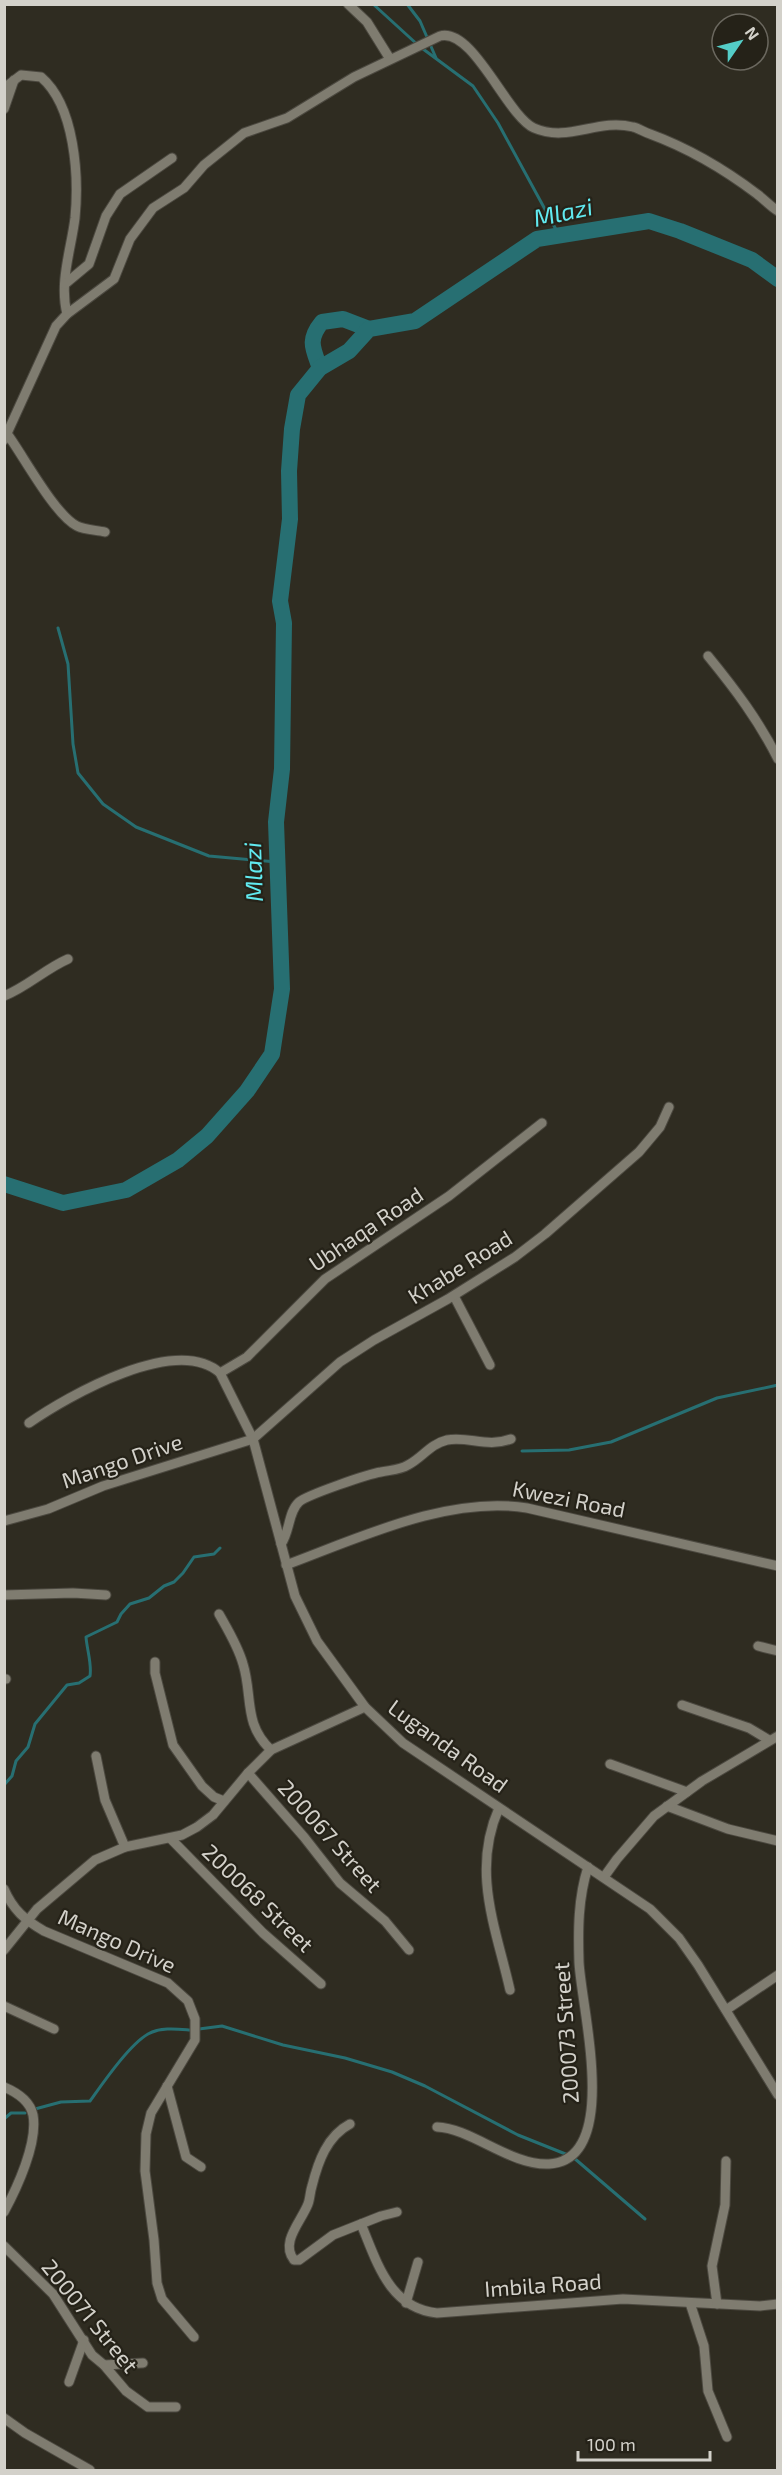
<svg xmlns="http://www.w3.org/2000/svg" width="782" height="2475" font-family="'Exo 2',sans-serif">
	<rect width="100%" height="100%" fill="#2f2c21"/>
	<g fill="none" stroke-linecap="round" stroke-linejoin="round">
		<g stroke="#276f72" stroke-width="3">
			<polyline points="373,4 419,46 473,86 498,123 559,235"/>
			<polyline points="407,4 420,21 436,58"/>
			<polyline points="58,628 68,664 73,744 78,773 103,804 136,827 209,856 277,862"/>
			<polyline points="522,1451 569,1450 611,1442 717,1398 778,1385"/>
			<path d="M 4,1785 L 12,1776 L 16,1761 L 28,1747 L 35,1724 L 67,1685 L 79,1683 L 90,1676 C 92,1664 87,1650 86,1637 L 117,1622 L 121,1614 L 130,1604 L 149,1598 L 164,1586 L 174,1582 L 183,1573 L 194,1557 L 214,1554 L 220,1548"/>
			<polyline points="199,2029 222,2026 283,2045 345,2058 392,2072 425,2086 518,2135 568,2155"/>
			<path d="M 35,2109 L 61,2102 L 90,2101 C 103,2083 129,2045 148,2034 C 161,2027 177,2029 190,2030"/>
			<polyline points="4,2119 11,2113 25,2113"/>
			<polyline points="574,2158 645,2219"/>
		</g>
		<g stroke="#276f72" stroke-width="16">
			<path d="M 320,368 C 313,349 307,340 322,322 L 343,319 L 369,329"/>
			<polyline points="4,1184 63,1203 126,1190 178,1160 207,1136 247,1091 272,1054 282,989 276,822 282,769 284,623 280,601 290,519 289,471 292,429 298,395 320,368 349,351 369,329 415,321 537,239 649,221 680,231 752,260 778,279"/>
		</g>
		<defs>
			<g id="minor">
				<polyline points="348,4 367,22 390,59"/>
				<path d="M 4,88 L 21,75 L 41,77 C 75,106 79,176 75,218 C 71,250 59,282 67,314"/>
				<polyline points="4,109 14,80"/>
				<polyline points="65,284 89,264 106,216 120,194 172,158"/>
				<path d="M 8,435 C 24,457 55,515 77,526 C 85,530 97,530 105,532"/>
				<path d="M 4,440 L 56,326 L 67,314 L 114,279 L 130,239 L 153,208 L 184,188 L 204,165 L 244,133 L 287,118 L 354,77 L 440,36 C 473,27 507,116 534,128 C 569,143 597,118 633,127 C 638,128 644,132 650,134 C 688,148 724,169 757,194 C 764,199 770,206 778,211"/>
				<path d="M 708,656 C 735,689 759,721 778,759"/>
				<path d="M 4,996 C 27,987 45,969 68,959"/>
				<polyline points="454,1296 490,1365"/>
				<polyline points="220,1373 247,1357 325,1279 449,1196 542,1123"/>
				<path d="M 29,1423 C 68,1396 176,1334 220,1373 L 253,1439 L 295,1596 L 317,1641 L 365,1707 L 403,1743 L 650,1909 L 679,1938 L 698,1965 L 778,2095"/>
				<polyline points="4,1521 48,1509 103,1486 253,1439 340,1362 374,1340 448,1299 515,1257 545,1234 639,1152 660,1127 669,1107"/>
				<path d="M 281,1544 C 290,1532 288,1512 299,1502 C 307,1495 368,1474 381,1472 C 390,1470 400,1470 408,1465 C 422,1458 430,1444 447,1440 C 469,1436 487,1448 511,1439"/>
				<path d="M 286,1565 C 359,1538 449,1495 527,1508 L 778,1566"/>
				<polyline points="4,1595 73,1593 106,1595"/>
				<path d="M 219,1614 C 228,1630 238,1646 243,1664 C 253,1696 243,1724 271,1750"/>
				<polyline points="758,1646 778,1651"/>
				<polyline points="155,1662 155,1673 173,1745 202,1786 214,1797 224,1801"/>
				<polyline points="4,1679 6,1679"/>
				<polyline points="682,1705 749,1728 769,1740"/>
				<polyline points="96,1756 105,1800 125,1847"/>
				<polyline points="610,1764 687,1792"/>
				<polyline points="248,1773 304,1837 340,1883 385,1921 409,1950"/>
				<polyline points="667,1806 728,1829 778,1841"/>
				<path d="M 499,1808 C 471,1871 496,1928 510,1990"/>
				<polyline points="170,1838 263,1933 321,1984"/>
				<polyline points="604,1877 617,1859 654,1816 702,1781 778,1736"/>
				<path d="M 4,1889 C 13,1910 25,1920 44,1931 L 168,1983 L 188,2001 L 195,2019 L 195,2040 L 151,2113 L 146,2134 L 145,2171 L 154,2240 L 157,2283 L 162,2299 L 194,2337"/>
				<polyline points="4,1950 37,1909 95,1860 125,1847 182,1835 197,1827 213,1815 248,1773 271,1750 365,1707"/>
				<polyline points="4,2006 54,2029"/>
				<polyline points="726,2010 778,1975"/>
				<polyline points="167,2086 186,2157 201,2167"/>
				<path d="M 4,2087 C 16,2092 30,2101 33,2115 C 38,2143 17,2188 4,2212"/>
				<path d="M 350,2124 C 327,2136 318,2162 312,2186 C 310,2192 310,2199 308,2204 C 301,2222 280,2242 294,2260 L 299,2260 L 333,2235 L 381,2216 L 397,2212"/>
				<path d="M 437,2127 C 471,2128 511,2166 549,2164 C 622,2160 581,2007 579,1962 C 578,1930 578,1898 588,1867"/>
				<path d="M 361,2224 C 377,2262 389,2308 437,2313 L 623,2299 L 760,2306 L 778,2304"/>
				<polyline points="4,2246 53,2294 92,2355 104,2365 126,2391 148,2407 176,2407"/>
				<polyline points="406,2303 418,2262"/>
				<polyline points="690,2303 704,2346 708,2391 727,2437"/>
				<polyline points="717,2304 712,2266 725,2205 726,2161"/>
				<polyline points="104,2365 143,2363"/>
				<polyline points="69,2382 84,2340"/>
				<polyline points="4,2418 25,2433 90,2470"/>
			</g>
		</defs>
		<use href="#minor" stroke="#4c4940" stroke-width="11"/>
		<use href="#minor" stroke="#7f7c70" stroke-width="9"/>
	</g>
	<g text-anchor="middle" stroke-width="4.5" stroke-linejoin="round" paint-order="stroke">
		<g font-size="22" fill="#d3d1ca" stroke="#252218">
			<text transform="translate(366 1229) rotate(-34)" y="8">Ubhaqa Road</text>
			<text transform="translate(460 1267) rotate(-32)" y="8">Khabe Road</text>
			<text transform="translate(122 1461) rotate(-19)" y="8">Mango Drive</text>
			<text transform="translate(569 1499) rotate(11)" y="8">Kwezi Road</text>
			<text transform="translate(448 1746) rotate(36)" y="8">Luganda Road</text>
			<text transform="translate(330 1836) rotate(48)" y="8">200067 Street</text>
			<text transform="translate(258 1898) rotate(44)" y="8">200068 Street</text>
			<text transform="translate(117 1941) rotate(24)" y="8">Mango Drive</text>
			<text transform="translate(566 2033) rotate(-94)" y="8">200073 Street</text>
			<text transform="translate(543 2285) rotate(-4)" y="8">Imbila Road</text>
			<text transform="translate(90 2316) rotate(51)" y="8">200071 Street</text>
		</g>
		<g font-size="24" font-style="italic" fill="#61eaf0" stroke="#252218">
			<text transform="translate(563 213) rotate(-12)" y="8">Mlazi</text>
			<text transform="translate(254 872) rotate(-92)" y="8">Mlazi</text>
		</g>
	</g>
	<rect width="782" height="2475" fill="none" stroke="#d3d1ca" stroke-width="12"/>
	<g transform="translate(740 42) rotate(55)"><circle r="28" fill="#252218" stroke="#6b685f" stroke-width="1.5"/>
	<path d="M0-4.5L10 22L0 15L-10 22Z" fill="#54cdc7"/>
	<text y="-9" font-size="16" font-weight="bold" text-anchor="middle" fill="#d3d1ca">N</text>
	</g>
	<path d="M578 2451v9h132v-9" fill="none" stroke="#d3d1ca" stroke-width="3"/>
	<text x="587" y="2451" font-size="18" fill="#d3d1ca" stroke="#252218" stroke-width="4.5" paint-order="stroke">100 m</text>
</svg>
